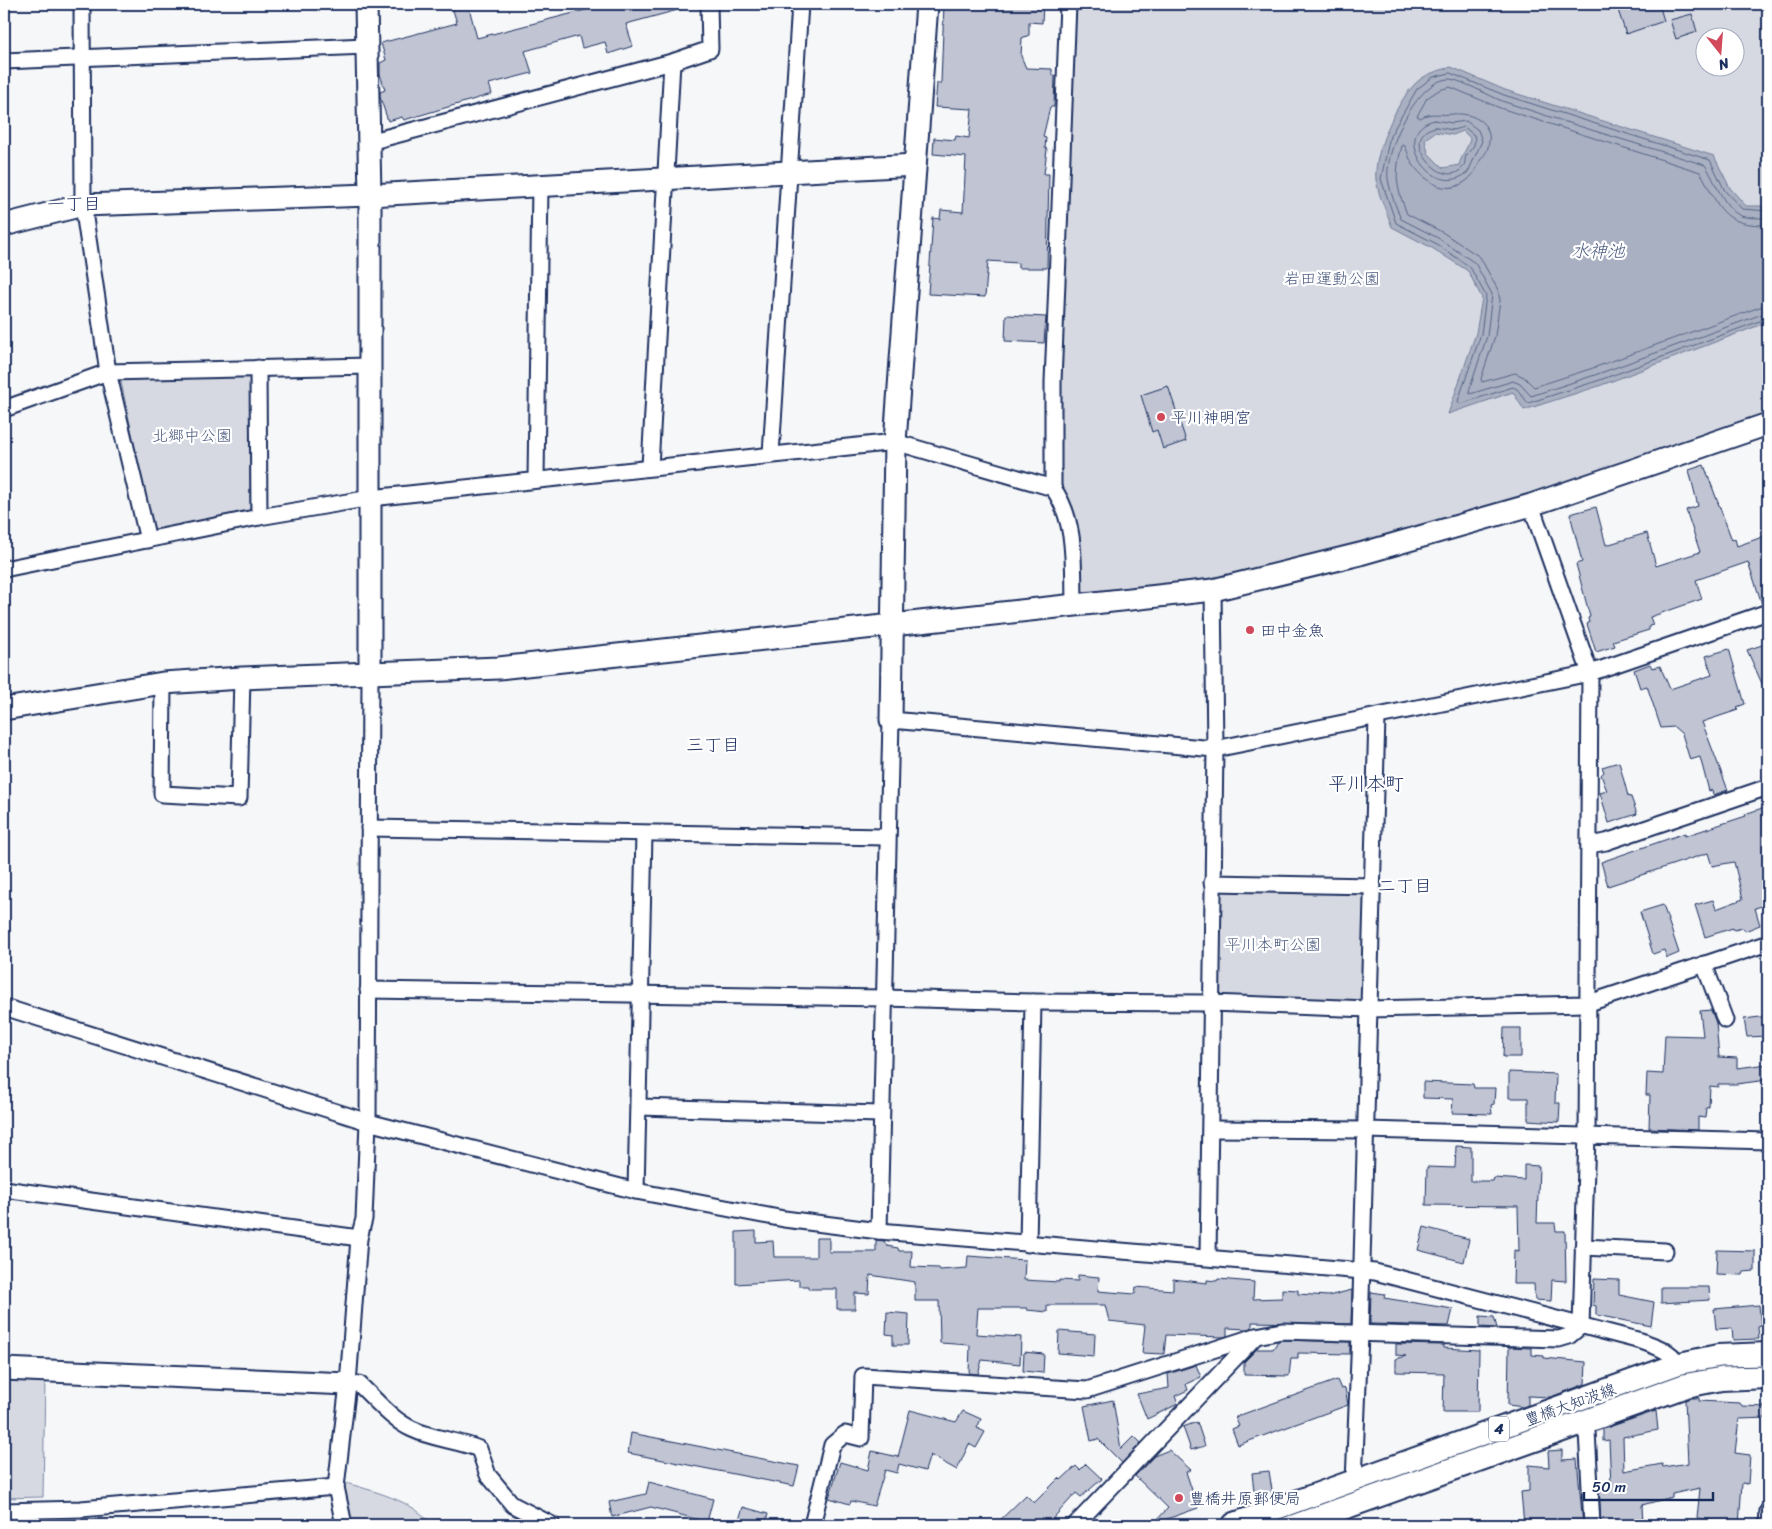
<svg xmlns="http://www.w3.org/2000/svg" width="1772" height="1529" font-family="Sriracha,'Klee One',sans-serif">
	<rect width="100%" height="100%" fill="#f6f7f9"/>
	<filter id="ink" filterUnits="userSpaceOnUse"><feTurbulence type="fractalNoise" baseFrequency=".02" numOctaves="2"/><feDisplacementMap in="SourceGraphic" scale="10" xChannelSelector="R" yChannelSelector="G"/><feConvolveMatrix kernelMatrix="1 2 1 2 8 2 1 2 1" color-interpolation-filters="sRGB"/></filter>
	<g filter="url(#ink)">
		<g fill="#d6d9e2" stroke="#7884a0" fill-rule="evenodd">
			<path d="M 1068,4 L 1768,4 L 1768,424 L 1360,554 L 1074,606 L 1060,499 L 1059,200 ZM 1704,38 L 1734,38 L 1734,68 L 1704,68 Z"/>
			<polygon points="250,374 250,511 153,532 120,377"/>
			<polygon points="1212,883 1373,886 1369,998 1357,1007 1225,1004 1213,988"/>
			<polygon points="4,1379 45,1380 43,1497 4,1498"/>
			<path d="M 343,1482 C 369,1490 417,1501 431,1525 L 353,1525 Z"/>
		</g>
		<path fill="#a9b0c1" stroke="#707c99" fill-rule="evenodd" d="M 1451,67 L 1505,90 L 1714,156 L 1730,188 L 1746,206 L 1768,206 L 1768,322 L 1599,386 L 1524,410 L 1513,392 L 1448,414 L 1476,333 L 1482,298 L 1468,271 L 1432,248 L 1392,227 C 1387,212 1378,195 1376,180 C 1373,155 1396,103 1414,85 C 1424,74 1437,71 1451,67 ZM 1435,132 L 1453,135 L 1463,131 L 1470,138 C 1470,143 1461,157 1459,165 L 1443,168 L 1428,153 L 1425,139 Z"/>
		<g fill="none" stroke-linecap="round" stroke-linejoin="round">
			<g stroke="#546386" stroke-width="1">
				<path d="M 1435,120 L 1452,123 L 1466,121 L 1478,130 L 1482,141 L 1468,172 C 1432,203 1388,129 1435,120 Z"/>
				<path d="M 1436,127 L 1453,130 L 1464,127 L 1474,135 C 1477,146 1471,148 1466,156 C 1464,160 1466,164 1463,167 C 1443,194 1395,134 1436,127 Z"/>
				<polyline points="1768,211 1742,209 1725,191 1710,160 1504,95 1450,73 1433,77 1417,89 1390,136 1381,179 1396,223 1435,243 1470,267 1486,296 1481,334 1458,401 1460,404 1513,387 1517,389 1528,403 1597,381 1768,318"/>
				<path d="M 1768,218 C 1761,218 1752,218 1745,217 C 1725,214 1715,179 1705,165 C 1638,144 1569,124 1502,101 C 1490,96 1461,80 1450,79 C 1417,78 1384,152 1388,179 C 1390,192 1396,207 1401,219 L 1438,238 L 1475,263 L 1492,294 L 1487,336 L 1469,391 L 1470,394 L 1513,381 L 1520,384 L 1531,396 L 1595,375 L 1768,312"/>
				<path d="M 1768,225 C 1742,225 1726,222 1713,196 C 1708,188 1705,179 1700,172 L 1500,108 L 1450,87 L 1439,90 L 1427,98 L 1417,116 L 1420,118 C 1432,111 1441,116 1453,114 C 1473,112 1495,124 1488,147 C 1487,154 1481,157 1479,163 C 1470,186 1447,196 1427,179 C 1420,174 1413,166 1410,159 C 1408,154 1407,149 1404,145 L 1402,146 C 1394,175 1396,186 1407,214 L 1442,232 L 1480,257 L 1498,290 L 1500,300 L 1495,336 L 1481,379 L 1482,382 L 1515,373 L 1524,377 L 1534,387 L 1593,368 L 1768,304"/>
			</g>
		</g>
		<g fill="#c0c4d3" stroke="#1b2f5e">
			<polygon points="451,4 468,4 477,38 597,7 596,4 685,4 685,8 626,24 633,46 608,54 605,42 582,48 579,36 525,51 532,73 489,84 492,94 404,120 402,117 388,121 380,97 380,92 385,90 380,74 380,63 386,60 381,43 457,23"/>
			<polygon points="944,4 1043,4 1042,23 1029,22 1029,35 1022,38 1021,56 1026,68 1052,69 1052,75 1055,75 1054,107 1050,107 1043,137 1046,138 1045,148 1047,149 1044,174 1049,174 1047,268 1018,268 1018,263 988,261 985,297 928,294 933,218 940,219 941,210 963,212 966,157 933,154 934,138 955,140 956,136 969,138 972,109 935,107 937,83 941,83"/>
			<polygon points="1616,4 1659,4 1664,21 1626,34"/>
			<polygon points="1692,14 1697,32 1676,39 1670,20"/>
			<polygon points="1006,315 1046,317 1044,343 1005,341"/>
			<polygon points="1168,386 1186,441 1163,449 1157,430 1152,432 1141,395"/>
			<polygon points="1704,465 1732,540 1735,539 1737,546 1768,535 1768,603 1762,604 1748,562 1696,580 1702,599 1650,617 1653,625 1649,626 1649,630 1613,641 1615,646 1596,652 1587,624 1589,623 1588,618 1590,617 1576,564 1582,562 1570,514 1596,507 1606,545 1647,533 1656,566 1700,552 1686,510 1698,506 1689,470"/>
			<polygon points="1768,643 1768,697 1747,650"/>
			<polygon points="1729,649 1745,704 1737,707 1738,710 1702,722 1728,790 1713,795 1712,790 1709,791 1700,757 1690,760 1682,734 1674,727 1661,728 1647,686 1640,688 1634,670 1650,664 1652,668 1660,666 1670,689 1712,675 1706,656"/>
			<polygon points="1619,762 1628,796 1631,797 1637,814 1609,823 1600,793 1607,791 1601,775 1604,772 1602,767"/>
			<polygon points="1768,806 1768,904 1755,908 1760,925 1745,931 1743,928 1734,930 1733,928 1705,937 1695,905 1713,900 1716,909 1743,899 1734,862 1712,866 1708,853 1608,886 1601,862 1685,833 1685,836 1746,816 1745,814"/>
			<polygon points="1663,905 1679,953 1667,958 1664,950 1653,954 1640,912"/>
			<polygon points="1711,1010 1716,1023 1719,1057 1737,1058 1737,1068 1768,1064 1768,1080 1736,1084 1718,1084 1718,1087 1710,1086 1709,1107 1706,1108 1705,1118 1698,1117 1698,1130 1649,1128 1650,1095 1646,1095 1647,1073 1663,1074 1665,1035 1703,1036 1700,1011"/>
			<polygon points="1768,1016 1768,1036 1747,1037 1744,1019"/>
			<polygon points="1504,1028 1521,1028 1521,1057 1503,1057"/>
			<polygon points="1509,1072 1556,1074 1555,1103 1560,1103 1559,1122 1528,1120 1528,1098 1509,1098"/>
			<polygon points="1423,1082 1473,1084 1474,1088 1495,1088 1494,1104 1491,1105 1492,1114 1452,1113 1453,1099 1423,1098"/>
			<polygon points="1456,1146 1471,1147 1471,1181 1493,1181 1494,1178 1524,1180 1524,1165 1539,1166 1537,1223 1555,1223 1556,1231 1565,1231 1566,1281 1552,1280 1551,1301 1535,1300 1534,1284 1513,1284 1514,1250 1519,1251 1518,1206 1426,1205 1427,1167 1455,1168"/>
			<polygon points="1424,1227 1469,1239 1464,1262 1418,1250"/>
			<polygon points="756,1231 756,1242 773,1241 774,1257 816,1257 816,1238 829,1238 829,1252 876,1252 876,1240 884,1241 887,1246 898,1248 899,1251 912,1251 911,1267 939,1268 940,1270 967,1268 968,1256 1025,1260 1024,1280 1059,1282 1059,1280 1078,1281 1078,1275 1099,1277 1098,1291 1135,1294 1136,1287 1173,1290 1173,1279 1207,1283 1207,1280 1217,1281 1218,1279 1254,1282 1253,1299 1282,1298 1282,1289 1298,1290 1298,1294 1328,1296 1352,1290 1351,1324 1252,1322 1252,1328 1247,1329 1227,1328 1227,1336 1223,1337 1166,1335 1164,1354 1142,1353 1145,1325 1109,1321 1105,1305 1047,1305 1047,1312 1027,1310 1027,1308 978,1308 976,1334 1021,1337 1020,1364 982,1360 978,1374 969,1373 970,1345 940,1343 939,1301 915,1301 915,1282 870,1275 869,1294 855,1293 855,1309 837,1309 837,1289 808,1289 808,1286 799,1286 799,1280 736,1284 736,1232"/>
			<polygon points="1717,1250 1755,1251 1755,1271 1744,1272 1743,1275 1716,1274"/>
			<polygon points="1594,1279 1619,1280 1619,1295 1654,1302 1651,1326 1596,1315 1596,1306 1593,1305"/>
			<polygon points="1661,1287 1709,1287 1710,1300 1661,1303"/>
			<polygon points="1371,1292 1385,1294 1384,1298 1453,1309 1449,1326 1370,1324"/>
			<polygon points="1759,1305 1761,1326 1758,1327 1759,1339 1733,1340 1732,1328 1716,1329 1714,1309"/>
			<polygon points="887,1312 909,1314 908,1345 893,1345 893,1335 886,1334"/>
			<polygon points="1480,1316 1494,1317 1497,1328 1480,1327"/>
			<polygon points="1059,1331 1095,1334 1094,1356 1058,1353"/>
			<polygon points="1283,1340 1350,1342 1350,1354 1298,1353 1298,1358 1291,1358 1289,1376 1244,1375 1244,1362 1257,1349 1273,1349 1278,1341"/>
			<polygon points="1396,1344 1444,1345 1444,1348 1479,1350 1478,1412 1443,1412 1444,1373 1396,1372 1396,1359 1406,1356 1396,1355"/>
			<polygon points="1509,1347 1532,1348 1532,1355 1544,1356 1544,1358 1586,1362 1585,1384 1551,1397 1528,1396 1528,1405 1523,1407 1508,1405"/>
			<polygon points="1024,1352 1044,1354 1043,1373 1023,1371"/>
			<polygon points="1196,1365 1201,1377 1186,1384 1188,1390 1175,1396 1178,1404 1147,1419 1137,1394 1169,1388 1168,1374"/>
			<polygon points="1337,1380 1341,1389 1345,1388 1348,1405 1238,1445 1232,1429 1239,1426 1235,1417"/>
			<polygon points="1690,1398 1699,1398 1699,1401 1740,1403 1742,1406 1768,1407 1768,1418 1739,1419 1735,1453 1750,1455 1748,1484 1742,1483 1739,1525 1697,1518 1700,1488 1672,1494 1672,1497 1642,1505 1643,1525 1601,1525 1599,1487 1611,1486 1609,1440 1603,1441 1603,1429 1656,1411 1658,1430 1623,1437 1624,1471 1662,1464 1663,1467 1688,1463 1685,1400"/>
			<polygon points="1113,1400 1121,1449 1134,1436 1141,1443 1122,1463 1098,1439 1091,1441 1084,1406"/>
			<polygon points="910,1410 956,1422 963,1411 981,1419 977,1428 985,1432 976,1448 969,1444 957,1470 930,1455 925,1471 899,1464 897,1473 885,1470 874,1506 851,1501 850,1504 829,1498 840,1462 868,1470 872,1451 898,1457"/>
			<polygon points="1197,1422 1205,1446 1191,1450 1183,1427"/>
			<polygon points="631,1433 799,1466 794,1486 628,1453"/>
			<polygon points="1169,1450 1191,1470 1186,1472 1198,1508 1153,1524 1168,1508 1135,1476 1154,1456"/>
			<polygon points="1562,1450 1562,1460 1577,1459 1583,1525 1524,1525 1521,1492 1529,1491 1529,1465 1549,1467 1548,1451"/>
			<polygon points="1086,1464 1102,1479 1081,1497 1076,1493 1047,1525 995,1525 1026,1495 1034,1503 1059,1478 1061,1480 1076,1466 1080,1470"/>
			<polygon points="1269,1471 1273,1497 1255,1500 1252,1473"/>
			<polygon points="649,1482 713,1499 707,1522 651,1507 612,1517 609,1502 646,1494"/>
			<polygon points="743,1507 768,1514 765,1525 738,1523"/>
		</g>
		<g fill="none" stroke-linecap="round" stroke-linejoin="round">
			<defs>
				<g id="street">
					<polyline points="82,4 83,205 108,372 148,540"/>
					<path d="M 1068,4 L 1053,382 L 1053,488 C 1077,522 1073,566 1074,606"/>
					<polyline points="4,61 366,46"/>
					<polyline points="369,142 672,62 710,49 709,4"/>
					<polyline points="258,368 259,517"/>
					<polyline points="4,409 108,372 370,366"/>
					<polyline points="771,454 800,4"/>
					<polyline points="650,467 672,62"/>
					<polyline points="536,479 540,185"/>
					<polyline points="4,569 259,517 371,498 895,442 1053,488"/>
					<polyline points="163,683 162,794 239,798 242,678"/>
					<polyline points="369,828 887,837"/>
					<polyline points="1589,845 1606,842 1768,787"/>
					<polyline points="1212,883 1373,886"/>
					<polyline points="1704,964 1725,1020"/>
					<polyline points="368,990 883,998 1033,1002 1210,1003 1369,1009 1586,1004 1768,943"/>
					<path d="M 4,1007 L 368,1122 L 636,1191 L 784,1219 L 879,1231 L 1375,1272 L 1641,1341 C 1658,1347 1676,1352 1681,1371"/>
					<polyline points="639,1107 880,1114"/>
					<polyline points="1211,1129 1366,1130 1768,1141"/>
					<polyline points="4,1189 359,1238"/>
					<polyline points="636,1191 644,834"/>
					<polyline points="879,1231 891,720 1215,749 1590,673 1768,612"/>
					<polyline points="1028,1244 1033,1002"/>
					<polyline points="1583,1247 1665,1251"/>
					<polyline points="1208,1257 1215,749 1213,590"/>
					<path d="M 348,1384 L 359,1384 C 375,1399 392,1420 412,1429 C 433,1439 457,1440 479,1449 L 488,1475 L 513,1505 L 552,1525"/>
					<polyline points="1586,1412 1592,1525"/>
					<polyline points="1354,1482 1360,1334 1377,717"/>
					<polyline points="4,1511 81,1509 336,1487"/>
					<polyline points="344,1525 336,1487 348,1384 359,1238 364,1219 368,1122 370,672"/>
					<polyline points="812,1525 832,1445 845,1434 861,1438 863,1376 1087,1390 1256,1336 1282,1331 1559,1339 1569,1336 1581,1326 1587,1135 1590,673 1531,505"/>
					<polyline points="1075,1525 1255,1337"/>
					<polyline points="1767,1525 1768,1511"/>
				</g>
				<g id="secondary">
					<polyline points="366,4 370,195 370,672"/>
					<polyline points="4,225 83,205 370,195 915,165"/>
					<polyline points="4,709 163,683 242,678 499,668 1213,590 1360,554 1531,505 1768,424"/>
					<polyline points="891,720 895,442 927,4"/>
					<polyline points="4,1369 348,1384"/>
				</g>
				<g id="primary">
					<polyline points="1235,1525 1680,1365 1718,1357 1768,1355"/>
					<polyline points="1293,1525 1686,1385 1721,1378 1768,1376"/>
				</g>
			</defs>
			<use href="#street" stroke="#1b2f5e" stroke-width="19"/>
			<use href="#secondary" stroke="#1b2f5e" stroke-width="25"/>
			<use href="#primary" stroke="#1b2f5e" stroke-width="28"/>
			<use href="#street" stroke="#fff" stroke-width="15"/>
			<use href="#secondary" stroke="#fff" stroke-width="21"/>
			<use href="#primary" stroke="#fff" stroke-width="24"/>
			<polyline stroke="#1b2f5e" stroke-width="1" points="1263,1525 1682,1374 1721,1367 1768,1366"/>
		</g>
	</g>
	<g fill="#d1495b" stroke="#fff" stroke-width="2">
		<circle cx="1161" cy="417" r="5"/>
		<circle cx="1250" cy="630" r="5"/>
		<circle cx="1179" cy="1498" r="5"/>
	</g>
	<g text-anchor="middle" stroke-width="4.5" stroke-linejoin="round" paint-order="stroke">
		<rect fill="#fff" stroke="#5f6d8e" stroke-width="1" x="1489" y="1416.5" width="20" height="25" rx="4"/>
		<g font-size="15" font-weight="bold" fill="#1b2f5e">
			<text x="1499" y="1434">4</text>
		</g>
		<g font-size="16" fill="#4a5a7f" stroke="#fff">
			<text x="1332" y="284">岩田運動公園</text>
			<text x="192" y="441">北郷中公園</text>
			<text x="1273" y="950">平川本町公園</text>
		</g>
		<g font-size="16" fill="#1b2f5e" stroke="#fff" text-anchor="start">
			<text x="1171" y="423">平川神明宮</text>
			<text x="1260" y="636">田中金魚</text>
			<text x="1189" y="1504">豊橋井原郵便局</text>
		</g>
		<g font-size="16" fill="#1b2f5e" stroke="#fff">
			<text transform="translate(1570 1404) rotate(-20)" y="6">豊橋大知波線</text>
		</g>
		<g font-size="18" fill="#1b2f5e" stroke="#fff">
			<text x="74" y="210">一丁目</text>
			<text x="713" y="751">三丁目</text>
			<text x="1405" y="892">二丁目</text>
		</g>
		<g font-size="18" font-style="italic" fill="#4d5c81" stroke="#fff">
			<text x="1598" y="257">水神池</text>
		</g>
		<g font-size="19" fill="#1b2f5e" stroke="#fff">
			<text x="1366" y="790">平川本町</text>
		</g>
	</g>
	<rect width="1772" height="1529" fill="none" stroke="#fff" stroke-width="20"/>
	<rect x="10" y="10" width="1752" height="1509" fill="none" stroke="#1b2f5e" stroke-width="2" filter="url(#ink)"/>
	<g transform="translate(1720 52) rotate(163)"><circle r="24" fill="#ffffff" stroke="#a4acbf"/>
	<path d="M0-4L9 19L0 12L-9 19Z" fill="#d1495b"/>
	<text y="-8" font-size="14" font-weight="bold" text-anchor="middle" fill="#1b2f5e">N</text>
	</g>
	<path d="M1584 1492v8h129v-8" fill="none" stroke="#1b2f5e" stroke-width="2.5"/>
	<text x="1592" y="1492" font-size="15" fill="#1b2f5e" stroke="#ffffff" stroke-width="4" paint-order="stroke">50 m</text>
</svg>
